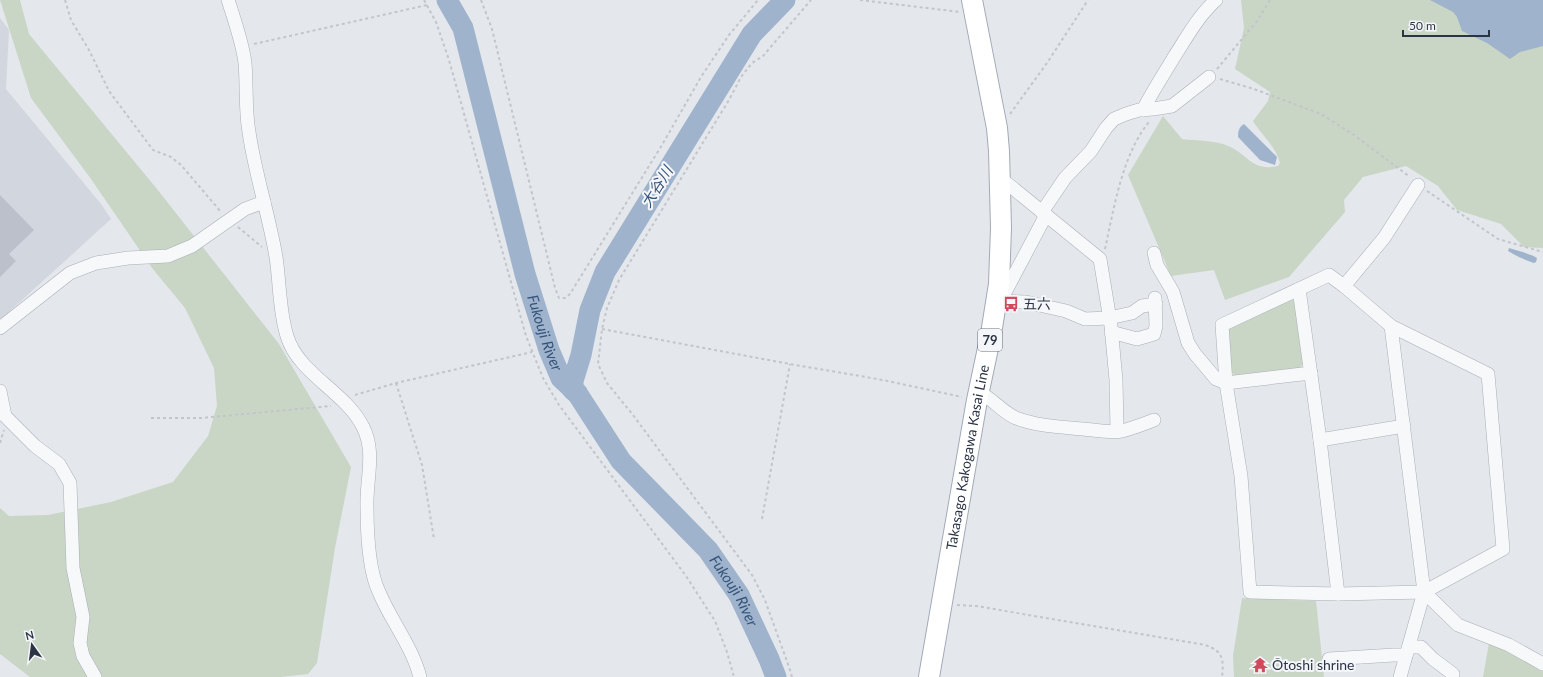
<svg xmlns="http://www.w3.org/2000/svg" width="1543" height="677" font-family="Lato,'Noto Sans JP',sans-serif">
	<rect width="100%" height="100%" fill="#e4e7ec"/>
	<polygon fill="#d2d6de" points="0,18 9,30 6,89 101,204 111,219 0,320"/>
	<g fill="#c9d6c5">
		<polygon points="0,0 20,0 29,34 157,189 279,344 351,467 335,548 317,663 308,674 280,677 30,677 0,654 0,508 9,516 48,515 111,502 173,482 208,436 217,406 214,368 185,308 152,268 91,179 31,98"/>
		<path d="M 1241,0 L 1543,0 L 1543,248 L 1524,247 L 1501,224 L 1457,210 L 1438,186 L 1406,166 L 1363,177 L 1344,200 L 1345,212 L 1289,277 L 1225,300 L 1214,270 L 1171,276 L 1128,175 L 1163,116 L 1182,139 C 1197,141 1215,140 1228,146 C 1247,153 1251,172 1278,166 L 1280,163 C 1275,145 1263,137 1253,121 L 1268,101 L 1270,92 L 1235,69 L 1244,28 Z"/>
		<polygon points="1291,299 1297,303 1304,362 1300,368 1237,378 1231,371 1228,330 1233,324"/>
		<polygon points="1242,598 1316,601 1324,677 1234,677 1233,656"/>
		<polygon points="1489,643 1512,654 1543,671 1543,677 1483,677"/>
	</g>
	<g fill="#9fb4cc">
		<polygon points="1430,0 1543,0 1543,46 1520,52 1510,59 1487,43 1462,31 1457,17 1453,12"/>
		<path d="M 1244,124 L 1277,157 L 1275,165 L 1260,160 L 1238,137 C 1238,131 1239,127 1244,124 Z"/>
		<path d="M 1509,248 C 1518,251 1529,253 1537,258 L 1536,262 L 1534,263 C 1525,260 1516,256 1508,251 Z"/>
	</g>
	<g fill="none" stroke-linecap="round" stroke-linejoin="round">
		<g stroke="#9fb4cc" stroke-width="21">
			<path id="s1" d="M 447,0 L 463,28 L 525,274 L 549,350 L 561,378 L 577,393 L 621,461 L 708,550 L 739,595 L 769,659 L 776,677"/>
			<polyline points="577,393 573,390 573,381 581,355 590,310 605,272 752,34 785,0"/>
		</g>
	</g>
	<polygon fill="#bbc0ca" points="0,195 34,230 9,254 16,261 0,277"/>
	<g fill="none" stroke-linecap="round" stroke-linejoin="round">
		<defs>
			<g id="street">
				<path d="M 228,0 C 234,18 243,45 245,63 C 247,86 245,110 249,132 C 255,174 269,215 276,257 C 280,283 279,311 287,336 C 298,374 346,392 363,427 C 376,452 366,480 367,506 C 367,532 368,569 379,592 C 391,621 412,646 420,677"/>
				<path d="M 1143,110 C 1152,92 1164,74 1174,57 C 1187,37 1198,16 1216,0"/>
				<polyline points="1000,181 1005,182 1014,189 1100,259 1111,326 1116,380 1117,431"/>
				<polyline points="1042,212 1065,178 1091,151 1106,128 1114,119 1126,114 1139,110 1153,109 1172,106 1209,77"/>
				<polyline points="1154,253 1157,265 1173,292 1188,343 1195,354 1216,379 1226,383 1311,373"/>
				<polygon points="1329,275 1344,286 1391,326 1488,374 1503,549 1424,592 1338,594 1250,592 1241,476 1226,383 1222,325"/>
				<polyline points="1344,286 1384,238 1418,185"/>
				<polyline points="1299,289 1320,440 1338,594"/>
				<polyline points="1001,300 1046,215"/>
				<polyline points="997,301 1026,302 1066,311 1085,319 1109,318 1132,313 1142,306 1156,304"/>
				<polyline points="1391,326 1424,592 1400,677"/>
				<polyline points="0,328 70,273 96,263 128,258 168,256 192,246 245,209 264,202"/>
				<polyline points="1111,332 1137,339 1154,334 1156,326 1155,298"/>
				<polyline points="0,391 5,416 35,446 59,464 70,483 73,568 83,617 80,643 83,656 95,677"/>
				<path d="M 979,392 C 993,399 1002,412 1016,418 C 1037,426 1061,427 1083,429 C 1096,430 1109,433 1122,431 C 1133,428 1144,424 1154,420"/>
				<polyline points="1320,440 1404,426"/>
				<polyline points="1424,592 1458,625 1509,645 1543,664"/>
				<polyline points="1409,647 1421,647 1433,659 1453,674"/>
				<polyline points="1329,659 1394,655 1406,655"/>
			</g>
			<g id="primary">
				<path id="s2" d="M 929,677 L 977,400 L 991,334 L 999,284 L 1001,228 L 999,151 L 997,128 L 972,0"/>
			</g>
		</defs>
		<use href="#street" stroke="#a9aeb7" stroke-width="14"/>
		<use href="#primary" stroke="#a3abb8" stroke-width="22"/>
		<g stroke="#c2c5cb" stroke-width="2" stroke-dasharray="3 3" stroke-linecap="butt">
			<polyline points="65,0 71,20 89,50 109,91 153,150 171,157 181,165 221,212"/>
			<polyline points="424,0 436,22 449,60 526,336 543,378 559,405 686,576 715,621 727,652 734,677"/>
			<polyline points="481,0 492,29 555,288 559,298 565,298 570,294 662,145 701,77 729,35 758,0"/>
			<polyline points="860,0 960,12"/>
			<polyline points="254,44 427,5"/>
			<polyline points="1217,69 1257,21 1270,0"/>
			<polyline points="1220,79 1254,89 1321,114 1354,135 1410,177"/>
			<polyline points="1010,114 1047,63 1088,0"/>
			<polyline points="1427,191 1498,239 1543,252"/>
			<polyline points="238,227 262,247"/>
			<path d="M 1105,249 C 1114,208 1122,155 1149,122"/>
			<polyline points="602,329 790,364 883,380 962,397"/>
			<polyline points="396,383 422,465 434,539"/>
			<polyline points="355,395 396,383 532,352"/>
			<polyline points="151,418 201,418 331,406"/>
			<polyline points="0,443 4,430"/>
			<polyline points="762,519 790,364"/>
			<path d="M 957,605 L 976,606 L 1205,645 C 1223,651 1224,659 1222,677"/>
			<polyline points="792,677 789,667 765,600 752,575 633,415 607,383 598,364 602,329 607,308 619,280 729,100 741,77 752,63 763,56 811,0"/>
		</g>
		<use href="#street" stroke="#f7f8fa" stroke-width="13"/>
		<use href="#primary" stroke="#fff" stroke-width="20"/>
	</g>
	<defs>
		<symbol id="bus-bare" viewBox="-9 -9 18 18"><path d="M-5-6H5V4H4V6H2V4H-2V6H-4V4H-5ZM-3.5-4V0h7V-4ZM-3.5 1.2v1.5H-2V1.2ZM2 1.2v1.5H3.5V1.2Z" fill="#d1495b" stroke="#f4f6f9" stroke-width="2.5" paint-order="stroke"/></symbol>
		<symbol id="temple-bare" viewBox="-9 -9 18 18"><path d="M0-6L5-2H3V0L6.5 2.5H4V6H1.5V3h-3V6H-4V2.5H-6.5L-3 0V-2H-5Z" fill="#d1495b" stroke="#f4f6f9" stroke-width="2.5" paint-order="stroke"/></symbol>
	</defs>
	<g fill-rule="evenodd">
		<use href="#bus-bare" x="1000" y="293" width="22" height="22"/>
		<use href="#temple-bare" x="1249" y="654" width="22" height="22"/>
	</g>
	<g text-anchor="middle" stroke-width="4" stroke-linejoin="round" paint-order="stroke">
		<rect fill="#f4f6f9" stroke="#676e7b" stroke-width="1" x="978" y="329" width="24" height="22" rx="3"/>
		<g font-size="13" font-weight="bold" fill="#2b3445">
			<text x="990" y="345">79</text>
		</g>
		<g font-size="14" fill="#2b3445" stroke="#f4f6f9" text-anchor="start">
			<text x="1023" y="309">五六</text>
			<text x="1272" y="670">Ōtoshi shrine</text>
		</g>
		<g font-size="14" fill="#2b3445" stroke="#f4f6f9">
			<text dy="5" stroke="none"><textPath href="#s2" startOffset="223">Takasago Kakogawa Kasai Line</textPath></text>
		</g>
		<g font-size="15" font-style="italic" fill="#34527a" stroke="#f4f6f9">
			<text transform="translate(657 187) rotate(-58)" y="5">大谷川</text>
			<text dy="5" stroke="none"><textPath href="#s1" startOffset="348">Fukouji River</textPath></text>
			<text dy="5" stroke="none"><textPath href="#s1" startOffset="672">Fukouji River</textPath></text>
		</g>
	</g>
	<g transform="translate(32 645) rotate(346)" stroke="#f4f6f9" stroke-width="3" paint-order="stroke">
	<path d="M0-3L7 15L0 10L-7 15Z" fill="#2b3445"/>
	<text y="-6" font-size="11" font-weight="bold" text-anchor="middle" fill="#2b3445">N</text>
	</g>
	<path d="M1403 30v6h86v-6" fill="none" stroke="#2b3445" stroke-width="2"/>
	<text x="1409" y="30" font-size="12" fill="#2b3445" stroke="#f4f6f9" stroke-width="3" paint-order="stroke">50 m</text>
</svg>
